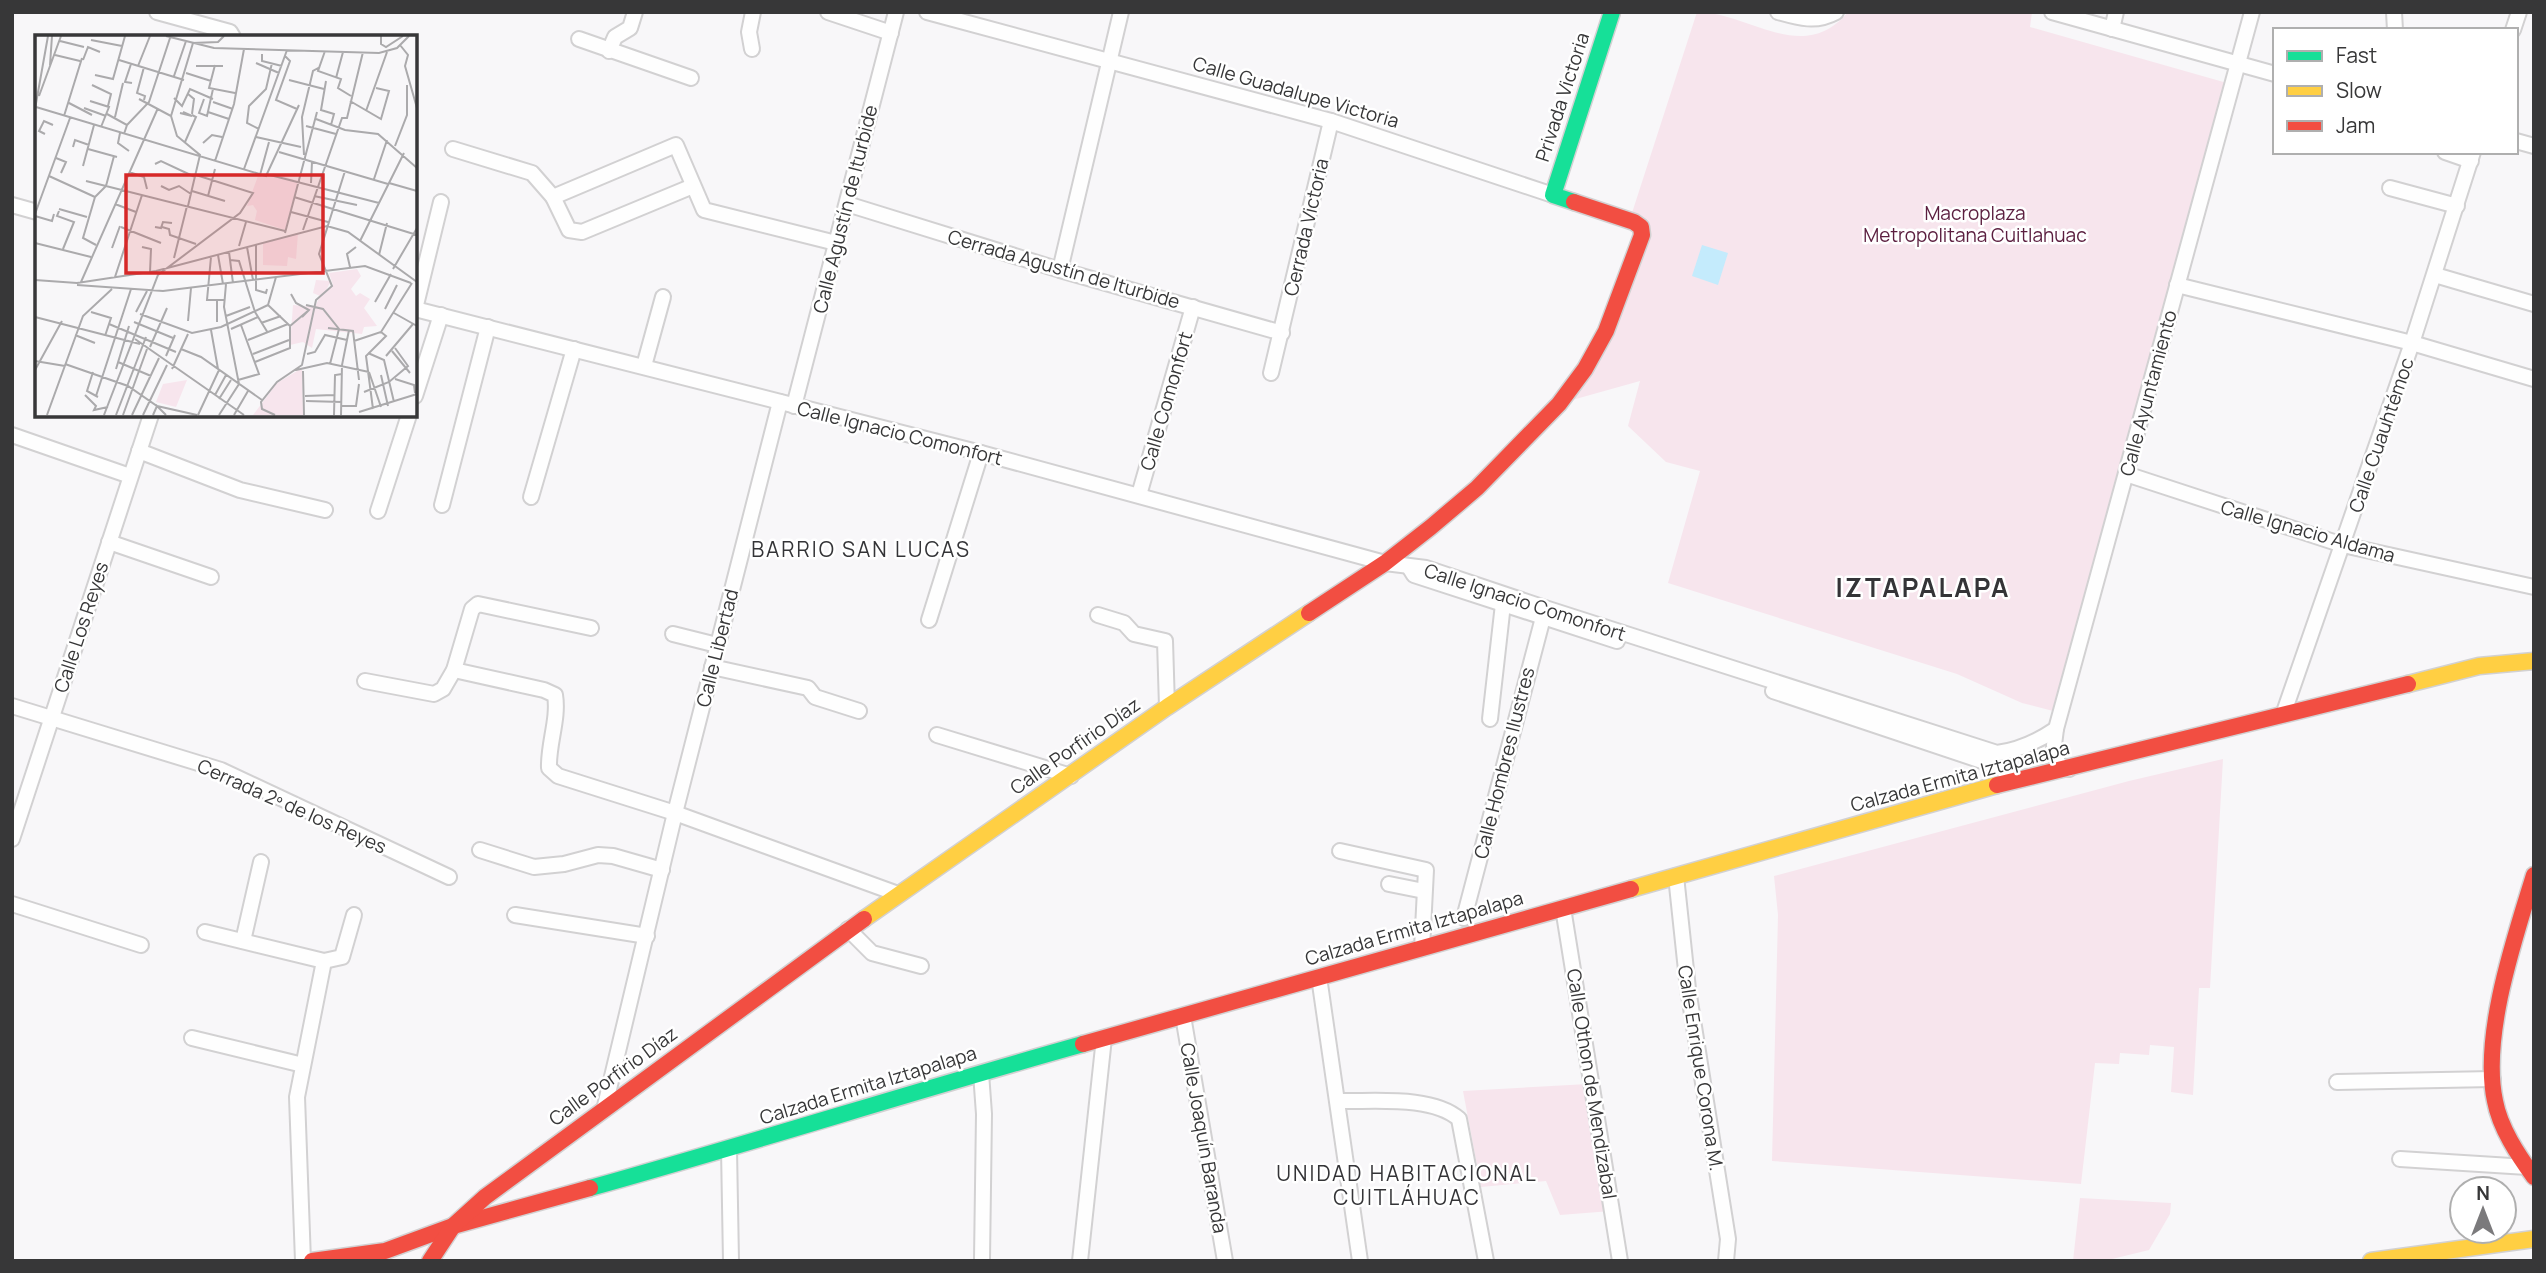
<svg xmlns="http://www.w3.org/2000/svg" width="2546" height="1273" font-family="Manrope,sans-serif">
	<rect width="100%" height="100%" fill="#f8f7f9"/>
	<g fill="#f7e5ed">
		<path d="M 1697,12 C 1749,12 1803,66 1848,12 L 2032,12 L 2030,27 L 2227,83 L 2057,712 L 2022,703 L 1957,674 L 1668,583 L 1700,471 L 1666,462 L 1628,426 L 1640,381 L 1565,402 L 1649,231 L 1631,216 Z"/>
		<polygon points="2223,759 2210,988 2199,988 2193,1095 2171,1092 2174,1047 2150,1045 2149,1055 2120,1053 2119,1064 2095,1063 2081,1184 1772,1161 1778,915 1774,876 2129,781"/>
		<polygon points="1588,1084 1611,1211 1560,1215 1546,1181 1481,1187 1463,1091"/>
		<polygon points="2080,1198 2171,1203 2170,1214 2149,1250 2104,1261 2073,1261"/>
	</g>
	<polygon fill="#c4ebfc" points="1702,245 1728,253 1718,285 1692,276"/>
	<g fill="none" stroke-linecap="round" stroke-linejoin="round">
		<defs>
			<g id="street">
				<polyline points="157,12 230,32 233,37"/>
				<polyline points="828,12 891,33"/>
				<polyline points="927,12 1331,121 1553,195"/>
				<path d="M 1778,12 C 1799,18 1816,23 1836,12"/>
				<polyline points="2052,12 2275,74"/>
				<polyline points="2394,12 2395,30"/>
				<polyline points="2112,29 2116,12"/>
				<polyline points="2513,30 2519,12"/>
				<polyline points="579,39 691,78"/>
				<polyline points="752,49 749,32 753,12"/>
				<polyline points="609,51 615,37 630,28 635,12"/>
				<polyline points="2516,141 2534,146"/>
				<polyline points="453,149 532,173 553,197 676,145 704,210 836,243"/>
				<polyline points="2445,152 2471,161"/>
				<polyline points="2390,188 2457,206"/>
				<polyline points="553,197 569,230 582,232 693,186"/>
				<polyline points="847,204 1060,270 1282,333"/>
				<polyline points="12,205 37,212"/>
				<polyline points="1060,270 1121,12"/>
				<polyline points="2435,275 2534,304"/>
				<polyline points="2177,285 2412,343 2534,379"/>
				<path d="M 415,309 L 981,453 L 1385,563 L 1426,568 L 1545,608 L 1997,753 C 2019,750 2037,742 2056,729"/>
				<polyline points="415,309 441,202"/>
				<polyline points="644,366 663,297"/>
				<polyline points="1271,373 1331,121"/>
				<polyline points="415,396 441,315"/>
				<polyline points="794,406 896,12"/>
				<polyline points="12,435 130,476"/>
				<polyline points="139,451 240,490 325,510"/>
				<polyline points="2126,474 2343,545 2534,587"/>
				<polyline points="1139,495 1193,307"/>
				<polyline points="531,497 574,349"/>
				<polyline points="442,505 488,327"/>
				<polyline points="378,511 409,415"/>
				<polyline points="109,542 211,577"/>
				<polyline points="1409,567 1414,575 1617,641"/>
				<polyline points="1098,615 1124,623 1134,634 1165,641 1167,707"/>
				<polyline points="929,620 981,453"/>
				<polyline points="673,634 717,645"/>
				<polyline points="712,667 808,688 815,697 859,711"/>
				<path d="M 454,670 L 544,690 L 555,695 C 559,719 548,744 549,768 L 558,776 L 675,813 L 898,894"/>
				<polyline points="365,681 434,694 443,689 454,670 472,609 478,604 591,628"/>
				<polyline points="1773,691 1994,765 2018,779"/>
				<polyline points="12,706 221,770 449,877"/>
				<polyline points="2283,715 2412,343 2473,152"/>
				<polyline points="1490,719 1503,604"/>
				<polyline points="937,735 1071,776"/>
				<polyline points="2069,769 2058,764 2054,745 2056,729 2252,12"/>
				<polyline points="12,839 151,415"/>
				<polyline points="480,850 534,867 564,864 598,855 613,856 662,870"/>
				<polyline points="1340,851 1426,870 1422,948"/>
				<polyline points="1676,876 1688,989 1728,1239 1726,1261"/>
				<polyline points="1389,884 1424,891"/>
				<polyline points="12,904 141,945"/>
				<polyline points="1563,908 1620,1261"/>
				<polyline points="515,915 647,936"/>
				<polyline points="1464,918 1545,610"/>
				<polyline points="848,929 872,953 921,966"/>
				<polyline points="205,932 324,961 297,1097 303,1261"/>
				<polyline points="243,941 261,862"/>
				<polyline points="324,961 342,957 354,915"/>
				<polyline points="1319,977 1360,1261"/>
				<polyline points="1183,1016 1225,1261"/>
				<polyline points="192,1038 303,1065"/>
				<polyline points="981,1073 984,1114 982,1259"/>
				<polyline points="2337,1082 2493,1079"/>
				<path d="M 1338,1101 C 1373,1102 1432,1095 1459,1119 L 1486,1261"/>
				<polyline points="604,1110 675,813 780,402"/>
				<polyline points="729,1149 731,1261"/>
				<polyline points="2400,1159 2527,1167"/>
				<polyline points="1080,1261 1104,1038"/>
			</g>
			<g id="fast">
				<polyline points="1574,202 1553,195 1612,12"/>
				<path d="M 590,1188 C 755,1142 918,1090 1083,1044"/>
			</g>
			<g id="slow">
				<polyline points="2408,684 2479,666 2534,661"/>
				<polyline points="1631,889 1997,785"/>
				<polyline points="864,919 1167,707 1309,613"/>
				<polyline points="2371,1261 2534,1239"/>
			</g>
			<g id="jam">
				<polyline points="1309,613 1385,563 1431,527 1477,488 1559,404 1585,369 1606,331 1642,235 1641,227 1634,222 1574,202"/>
				<polyline points="1997,785 2408,684"/>
				<path d="M 2534,875 C 2515,937 2481,1036 2495,1101 C 2500,1128 2518,1155 2534,1177"/>
				<polyline points="1083,1044 1631,889"/>
				<polyline points="312,1261 385,1251 453,1226 590,1188"/>
				<polyline points="430,1261 453,1226 485,1197 864,919"/>
			</g>
		</defs>
		<use href="#street" stroke="#d2d1d2" stroke-width="18"/>
		<use href="#fast" stroke="#d2d1d2" stroke-width="19"/>
		<use href="#slow" stroke="#d2d1d2" stroke-width="19"/>
		<use href="#jam" stroke="#d2d1d2" stroke-width="19"/>
		<use href="#street" stroke="#fefefe" stroke-width="14"/>
		<use href="#fast" stroke="#16e098" stroke-width="16"/>
		<use href="#slow" stroke="#ffcf43" stroke-width="16"/>
		<use href="#jam" stroke="#f24e42" stroke-width="16"/>
	</g>
	<g text-anchor="middle" stroke-width="5" stroke-linejoin="round" paint-order="stroke">
		<g font-size="19" fill="#373738" stroke="#fff">
			<text transform="translate(1296 92) rotate(16)" y="7">Calle Guadalupe Victoria</text>
			<text transform="translate(1562 97) rotate(-72)" y="7">Privada Victoria</text>
			<text transform="translate(845 209) rotate(-76)" y="7">Calle Agustín de Iturbide</text>
			<text transform="translate(1306 227) rotate(-77)" y="7">Cerrada Victoria</text>
			<text transform="translate(1064 269) rotate(16)" y="7">Cerrada Agustín de Iturbide</text>
			<text transform="translate(2148 393) rotate(-75)" y="7">Calle Ayuntamiento</text>
			<text transform="translate(1166 401) rotate(-74)" y="7">Calle Comonfort</text>
			<text transform="translate(900 433) rotate(14)" y="7">Calle Ignacio Comonfort</text>
			<text transform="translate(2381 435) rotate(-71)" y="7">Calle Cuauhtémoc</text>
			<text transform="translate(2308 531) rotate(16)" y="7">Calle Ignacio Aldama</text>
			<text transform="translate(1525 602) rotate(18)" y="7">Calle Ignacio Comonfort</text>
			<text transform="translate(81 627) rotate(-72)" y="7">Calle Los Reyes</text>
			<text transform="translate(717 648) rotate(-76)" y="7">Calle Libertad</text>
			<text transform="translate(1075 746) rotate(-35)" y="7">Calle Porfirio Díaz</text>
			<text transform="translate(1504 763) rotate(-76)" y="7">Calle Hombres Ilustres</text>
			<text transform="translate(1960 776) rotate(-15)" y="7">Calzada Ermita Iztapalapa</text>
			<text transform="translate(292 806) rotate(24)" y="7">Cerrada 2º de los Reyes</text>
			<text transform="translate(1414 928) rotate(-16)" y="7">Calzada Ermita Iztapalapa</text>
			<text transform="translate(1701 1068) rotate(81)" y="7">Calle Enrique Corona M.</text>
			<text transform="translate(613 1076) rotate(-36)" y="7">Calle Porfirio Díaz</text>
			<text transform="translate(1592 1084) rotate(81)" y="7">Calle Othon de Mendizabal</text>
			<text transform="translate(868 1085) rotate(-17)" y="7">Calzada Ermita Iztapalapa</text>
			<text transform="translate(1204 1138) rotate(80)" y="7">Calle Joaquín Baranda</text>
		</g>
		<g font-size="19" fill="#5b1e3f" stroke="#fff">
			<text x="1975" y="220">Macroplaza<tspan x="1975" dy="22">Metropolitana Cuitlahuac</tspan></text>
		</g>
		<g font-size="21" letter-spacing="2" fill="#343437" stroke="#fff">
			<text x="861" y="557">BARRIO SAN LUCAS</text>
			<text x="1407" y="1181">UNIDAD HABITACIONAL<tspan x="1407" dy="24">CUITLÁHUAC</tspan></text>
		</g>
		<g font-size="26" font-weight="bold" letter-spacing="2" fill="#343437" stroke="#fff">
			<text x="1923" y="597">IZTAPALAPA</text>
		</g>
	</g>
	<g transform="translate(35 35)">
		<rect width="382" height="382" fill="#f8f7f9"/>
		<path d="M 239,138 L 263,146 L 250,195 L 220,185 L 222,176 L 218,170 L 212,171 L 223,141 ZM 263,198 L 261,224 L 253,222 L 252,231 L 228,230 L 228,208 ZM 322,234 L 326,241 L 316,254 L 321,261 L 325,258 L 335,264 L 329,273 L 342,291 L 329,292 L 327,299 L 281,294 L 277,313 L 268,307 L 255,310 L 258,270 L 280,272 L 285,261 L 278,258 L 281,245 L 296,246 L 289,259 L 298,250 L 294,238 ZM 267,333 L 268,380 L 218,380 L 242,348 ZM 152,345 L 141,372 L 121,367 L 128,349 Z" fill="#f7e5ed"/>
		<path fill="none" stroke="#abaaac" stroke-width="2" d="M 131,1 L 179,13 L 344,18 L 362,13 L 374,1M 346,1 L 346,9 L 351,12 L 368,1M 56,5 L 87,11M 25,6 L 49,12M 365,10 L 373,20 L 370,31 L 382,73M 290,16 L 283,36 L 306,44 L 303,53 L 316,61M 227,19 L 227,26 L 247,31M 20,20 L 45,26M 250,21 L 255,26 L 241,65 L 262,74M 48,25 L 53,12 L 65,17M 84,25 L 149,45M 221,28 L 244,38M 96,29 L 90,47 L 97,48M 15,30 L 17,1M 180,30 L 174,53 L 200,58M 103,31 L 115,1M 161,31 L 188,31M 151,38 L 176,46M 60,40 L 78,44 L 90,1M 139,41 L 151,6M 301,43 L 308,17M 254,45 L 289,54M 291,46 L 286,75 L 299,79 L 296,90M 57,50 L 76,59 L 73,71M 153,59 L 159,64 L 157,79M 4,61 L 26,1M 139,63 L 147,71 L 155,54 L 178,64M 104,64 L 136,81 L 142,101 L 165,120 L 153,171M 169,64 L 164,78 L 172,81 L 178,54M 109,65 L 110,61 L 102,58 L 109,32M 55,66 L 74,72 L 66,92M 315,66 L 346,84 L 354,56 L 341,53M 178,67 L 198,74M 34,68 L 57,80M 1,72 L 231,141 L 264,70M 49,73 L 71,81M 0,74 L 13,1M 331,76 L 352,17M 173,77 L 194,84M 145,78 L 157,81 L 148,77M 72,79 L 92,90 L 89,99M 29,81 L 47,23M 136,81 L 158,8 L 183,7 L 189,1M 80,82 L 88,48M 281,84 L 310,95 L 343,99 L 382,133M 92,90 L 114,67 L 135,3M 271,91 L 301,99M 224,94 L 212,88 L 214,71 L 231,54 L 237,28M 85,98 L 83,108 L 94,116M 10,99 L 4,96 L 9,86 L 18,90M 221,102 L 266,112M 150,107 L 161,82 L 157,80M 168,108 L 177,100 L 187,102M 360,111 L 372,80 L 372,50M 38,112 L 40,105 L 54,110M 53,114 L 82,122M 244,117 L 353,149M 269,120 L 267,82 L 278,36 L 285,32M 21,123 L 31,127 L 26,138M 180,126 L 199,69 L 209,14M 120,129 L 126,126 L 160,142M 48,131 L 59,90M 209,134 L 252,15M 94,137 L 109,142 L 112,154M 225,140 L 234,107M 235,140 L 344,168M 14,141 L 60,162M 339,144 L 352,105M 51,146 L 250,196M 276,148 L 277,127M 354,148 L 382,156M 126,151 L 134,155 L 144,151 L 156,159M 157,156 L 190,166M 173,161 L 180,134M 279,161 L 322,170M 60,162 L 48,203 L 61,210M 60,162 L 71,151 L 79,121M 259,162 L 382,200M 80,169 L 101,177M 24,174 L 52,182M 24,176 L 22,181 L 39,187 L 28,214M 256,177 L 293,187M 0,179 L 35,83M 0,181 L 17,186 L 19,179M 86,192 L 126,208M 120,192 L 126,193 L 128,187 L 137,188M 127,192 L 134,194 L 135,200 L 161,209M 268,195 L 307,83 L 312,83 L 328,17M 250,198 L 282,77M 325,206 L 369,118M 0,208 L 56,222M 221,210 L 221,255 L 231,258 L 232,254M 204,211 L 211,187M 107,212 L 116,214 L 115,237M 212,212 L 218,245M 77,213 L 85,191M 194,217 L 198,248M 183,220 L 188,249M 344,220 L 352,188M 176,222 L 172,265 L 189,265M 139,223 L 152,171M 195,225 L 204,226 L 220,277M 315,232 L 312,219 L 321,212M 358,234 L 382,193M 80,242 L 107,160M 0,245 L 42,248 L 121,236 L 292,191 L 313,197 L 382,247M 46,247 L 123,73M 42,250 L 128,256 L 330,231 L 376,248M 256,259 L 261,268 L 274,275 L 267,282M 340,267 L 356,239M 233,270 L 241,242M 271,270 L 288,274 L 304,294 L 295,329M 350,274 L 362,250M 56,277 L 76,283 L 70,301M 101,277 L 112,256M 220,277 L 233,298M 359,278 L 382,291M 105,279 L 157,298 L 186,292 L 233,270M 191,281 L 215,272M 0,282 L 105,309M 153,286 L 156,253M 99,287 L 138,303M 182,287 L 182,265M 226,288 L 246,281M 74,289 L 141,317M 255,291 L 274,275M 293,293 L 318,296 L 324,345M 196,294 L 223,282M 176,295 L 183,334M 40,300 L 60,308M 100,304 L 209,380M 213,305 L 253,289M 319,306 L 346,297 L 377,248M 115,312 L 132,273M 146,314 L 166,322 L 227,365M 357,316 L 375,338M 333,318 L 349,325 L 359,367M 218,319 L 254,305M 272,319 L 280,317 L 290,300 L 312,305M 131,321 L 140,300M 351,321 L 378,289M 0,326 L 30,331M 83,327 L 116,341M 220,327 L 255,313 L 255,291 L 233,270M 30,329 L 93,351 L 122,371 L 162,380M 81,334 L 94,291M 137,334 L 153,299M 0,335 L 27,286M 261,335 L 292,328 L 334,337M 268,336 L 269,380M 58,337 L 52,356 L 63,362M 334,337 L 346,372M 346,340 L 353,371M 360,344 L 379,350 L 380,358M 203,345 L 224,339 L 206,290M 329,357 L 354,347 L 373,331 L 360,313M 50,360 L 61,371 L 59,375 L 73,372M 180,360 L 191,340M 61,361 L 96,254M 270,361 L 299,360M 184,364 L 196,345M 271,366 L 307,367M 307,371 L 321,371 L 324,349M 338,374 L 331,321 L 351,301 L 346,297M 324,377 L 382,359M 12,380 L 48,281 L 77,254M 69,380 L 123,240 L 205,178 L 218,158 L 161,140M 81,380 L 111,302M 88,380 L 112,314M 97,380 L 124,323M 108,380 L 132,330M 118,380 L 122,371 L 131,380M 163,380 L 184,335M 184,380 L 204,349 L 189,272 L 191,249M 199,380 L 213,356M 240,380 L 227,374 L 226,367 L 242,347 L 267,330 L 281,265 L 297,251 L 284,219 L 310,136M 299,380 L 300,340 L 307,339M 306,380 L 307,330 L 314,295"/>
		<path fill="#d62828" fill-opacity="0.15" stroke="#d62828" stroke-width="3.5" d="M 91,140 L 288,140 L 288,238 L 91,238 Z"/>
		<rect width="382" height="382" fill="none" stroke="#373738" stroke-width="3.5"/>
	</g>
	<rect width="2546" height="1273" fill="none" stroke="#373738" stroke-width="28"/>
	<rect x="2273" y="28" width="245" height="126" fill="#ffffff" stroke="#afafaf" stroke-width="2"/>
	<rect x="2287" y="51" width="35" height="10" fill="#16e098" stroke="#afafaf" stroke-width="2"/>
	<text x="2336" y="63" font-size="21" fill="#373738">Fast</text>
	<rect x="2287" y="86" width="35" height="10" fill="#ffcf43" stroke="#afafaf" stroke-width="2"/>
	<text x="2336" y="98" font-size="21" fill="#373738">Slow</text>
	<rect x="2287" y="121" width="35" height="10" fill="#f24e42" stroke="#afafaf" stroke-width="2"/>
	<text x="2336" y="133" font-size="21" fill="#373738">Jam</text>
	<g transform="translate(2483 1210)"><circle r="33" fill="#ffffff" stroke="#afafaf" stroke-width="2"/>
	<path d="M0-5L12 26L0 18L-12 26Z" fill="#7b7a7c"/>
	<text y="-10" font-size="19" font-weight="bold" text-anchor="middle" fill="#373738">N</text>
	</g>
</svg>
